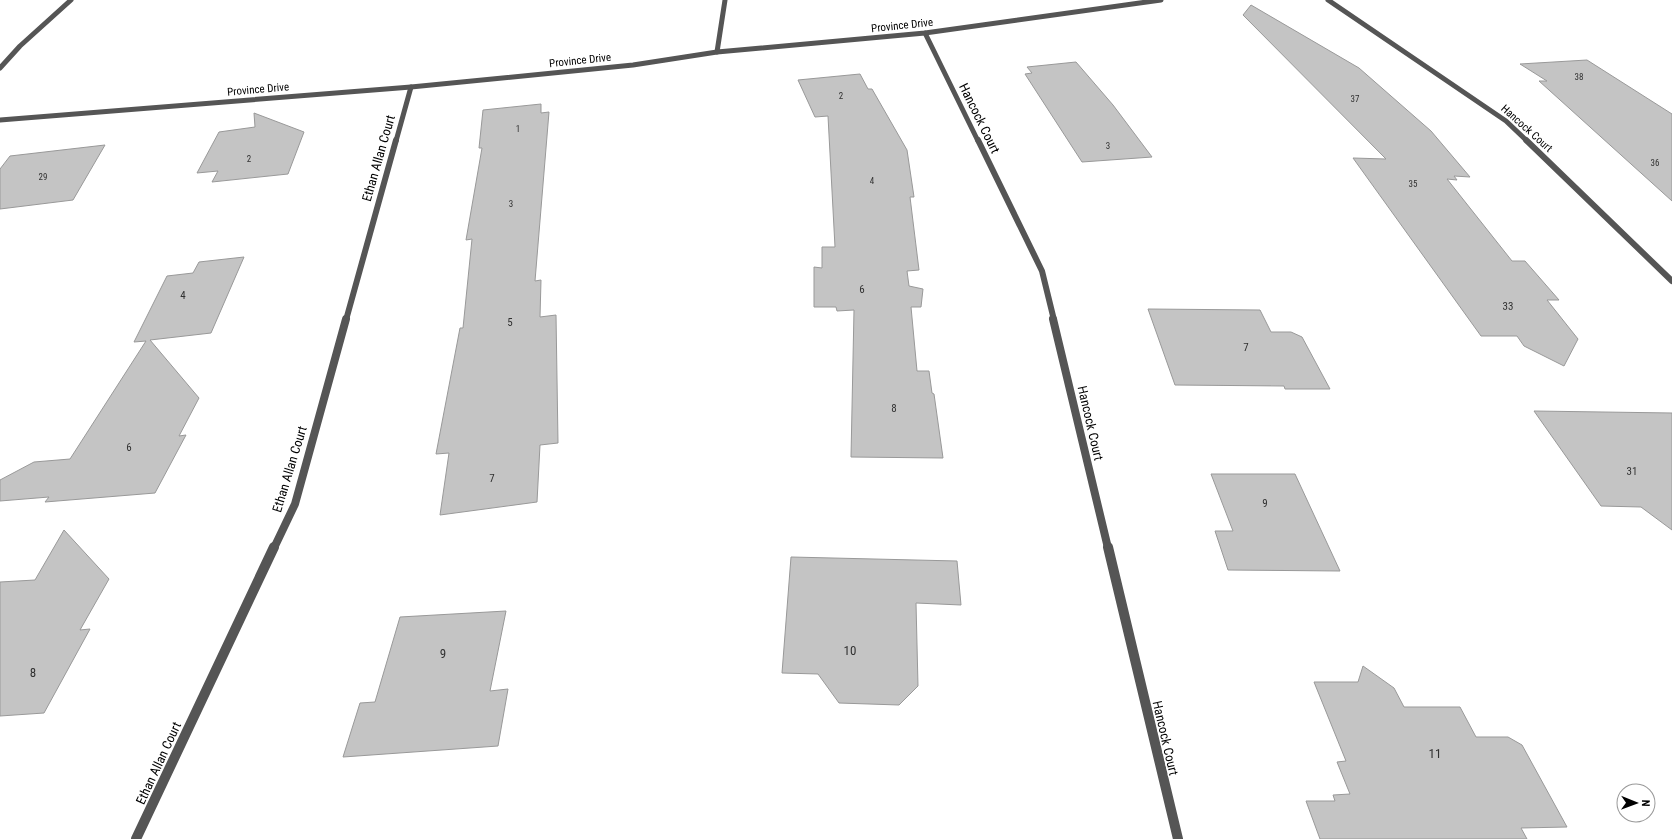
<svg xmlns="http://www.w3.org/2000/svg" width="1672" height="839" font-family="'Roboto Condensed',sans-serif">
	<rect width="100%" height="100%" fill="#fff"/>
	<g fill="#c4c4c4" stroke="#999">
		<polygon points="1251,5 1359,68 1431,131 1470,177 1454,176 1457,180 1447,179 1512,261 1525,261 1559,300 1547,300 1578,339 1564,366 1524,346 1517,336 1481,336 1353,158 1386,159 1243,15"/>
		<polygon points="1587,60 1672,114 1672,201 1539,81 1547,81 1520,64"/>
		<polygon points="1076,62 1113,105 1152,157 1082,162 1025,74 1032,73 1027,67"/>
		<polygon points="860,74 868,89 872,89 907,150 914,197 910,197 919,270 907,271 909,286 923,289 921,307 911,307 917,371 929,371 932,393 934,394 943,458 851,457 854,310 837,311 836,307 814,307 814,267 822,268 822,247 835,247 828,116 815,117 798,80"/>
		<polygon points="541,104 541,113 549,112 535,281 541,280 540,317 556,315 558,443 540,445 537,502 440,515 449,453 436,454 460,328 463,328 472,239 466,240 482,148 479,148 483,110"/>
		<polygon points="254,113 304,132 288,174 212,182 218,171 197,173 219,132 255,127"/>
		<polygon points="105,145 73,200 0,209 0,169 10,156"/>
		<polygon points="244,257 211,333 150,340 199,398 179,436 186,435 155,493 45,502 49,497 0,501 0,480 34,462 70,459 146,341 134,342 167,276 193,273 199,262"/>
		<polygon points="1148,309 1260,310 1271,332 1291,332 1302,337 1330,389 1285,389 1284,386 1175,385"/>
		<polygon points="1534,411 1672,413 1672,530 1641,507 1601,506"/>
		<polygon points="1211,474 1295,474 1340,571 1228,570 1215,531 1233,531"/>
		<polygon points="64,530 109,579 80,630 90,629 44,713 0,716 0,582 35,580"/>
		<polygon points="791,557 957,561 961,605 916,603 918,686 899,705 839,703 818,674 782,673"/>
		<polygon points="506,611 490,691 508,689 498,746 343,757 360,703 375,702 400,617"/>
		<polygon points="1363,666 1394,688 1404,707 1460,707 1476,737 1508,737 1522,745 1567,827 1521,828 1527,839 1320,839 1306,801 1335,801 1333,795 1350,794 1337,762 1346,761 1314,682 1358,682"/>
	</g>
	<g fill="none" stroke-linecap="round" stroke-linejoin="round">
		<g stroke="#555" stroke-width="5">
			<polyline points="1328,0 1506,121 1527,141"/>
			<polyline points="925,33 978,141"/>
			<polyline points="717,52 725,0"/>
			<polyline points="0,68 20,46 71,0"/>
			<polyline points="0,120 411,87 633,65 717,52 925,33 1161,0"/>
			<polyline points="396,141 411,87"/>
		</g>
		<g stroke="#555" stroke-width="6">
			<polyline points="978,140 1042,271 1054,320"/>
			<polyline points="1526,140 1672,281"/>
			<polyline points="346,320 396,140"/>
		</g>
		<g stroke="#555" stroke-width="8">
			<polyline points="1053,319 1108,548"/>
			<polyline points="274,548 295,504 346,319"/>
		</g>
		<g stroke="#555" stroke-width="10">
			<polyline points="1108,547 1178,839"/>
			<polyline points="136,839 274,547"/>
		</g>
	</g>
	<g text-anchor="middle" stroke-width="3" stroke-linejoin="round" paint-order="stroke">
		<g font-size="9" fill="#313131">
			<text x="1579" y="80">38</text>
			<text x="841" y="99">2</text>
			<text x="1355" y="102">37</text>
			<text x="518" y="132">1</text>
			<text x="1108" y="149">3</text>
			<text x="249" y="162">2</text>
			<text x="1655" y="166">36</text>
			<text x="43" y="180">29</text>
			<text x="872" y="184">4</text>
			<text x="1413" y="187">35</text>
			<text x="511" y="207">3</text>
		</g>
		<g font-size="11" fill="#000" stroke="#fff">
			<text transform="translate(902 25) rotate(-6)" y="4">Province Drive</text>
			<text transform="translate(580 60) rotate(-6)" y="4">Province Drive</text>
			<text transform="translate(258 89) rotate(-5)" y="4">Province Drive</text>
			<text transform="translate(1527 128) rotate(42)" y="4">Hancock Court</text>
		</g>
		<g font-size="11" fill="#313131">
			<text x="862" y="293">6</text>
			<text x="183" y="299">4</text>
			<text x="1508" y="310">33</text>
			<text x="510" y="326">5</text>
			<text x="1246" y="351">7</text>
			<text x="894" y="412">8</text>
			<text x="129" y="451">6</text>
			<text x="1632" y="475">31</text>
			<text x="492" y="482">7</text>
			<text x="1265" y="507">9</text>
		</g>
		<g font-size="13" fill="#000" stroke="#fff">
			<text transform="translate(980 118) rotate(64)" y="5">Hancock Court</text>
			<text transform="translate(378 158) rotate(-74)" y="5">Ethan Allan Court</text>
			<text transform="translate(1091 423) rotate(77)" y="5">Hancock Court</text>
			<text transform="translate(289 469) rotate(-73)" y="5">Ethan Allan Court</text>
			<text transform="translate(1166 738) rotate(77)" y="5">Hancock Court</text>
			<text transform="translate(158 763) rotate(-65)" y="5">Ethan Allan Court</text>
		</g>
		<g font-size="13" fill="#313131">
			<text x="850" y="655">10</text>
			<text x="443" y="658">9</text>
			<text x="33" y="677">8</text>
			<text x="1435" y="758">11</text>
		</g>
	</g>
	<g transform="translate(1636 803) rotate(91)"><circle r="19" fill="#ffffff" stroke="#999999"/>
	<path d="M0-3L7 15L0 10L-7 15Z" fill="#000000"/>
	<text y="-6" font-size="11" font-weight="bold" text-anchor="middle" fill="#000000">N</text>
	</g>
</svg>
